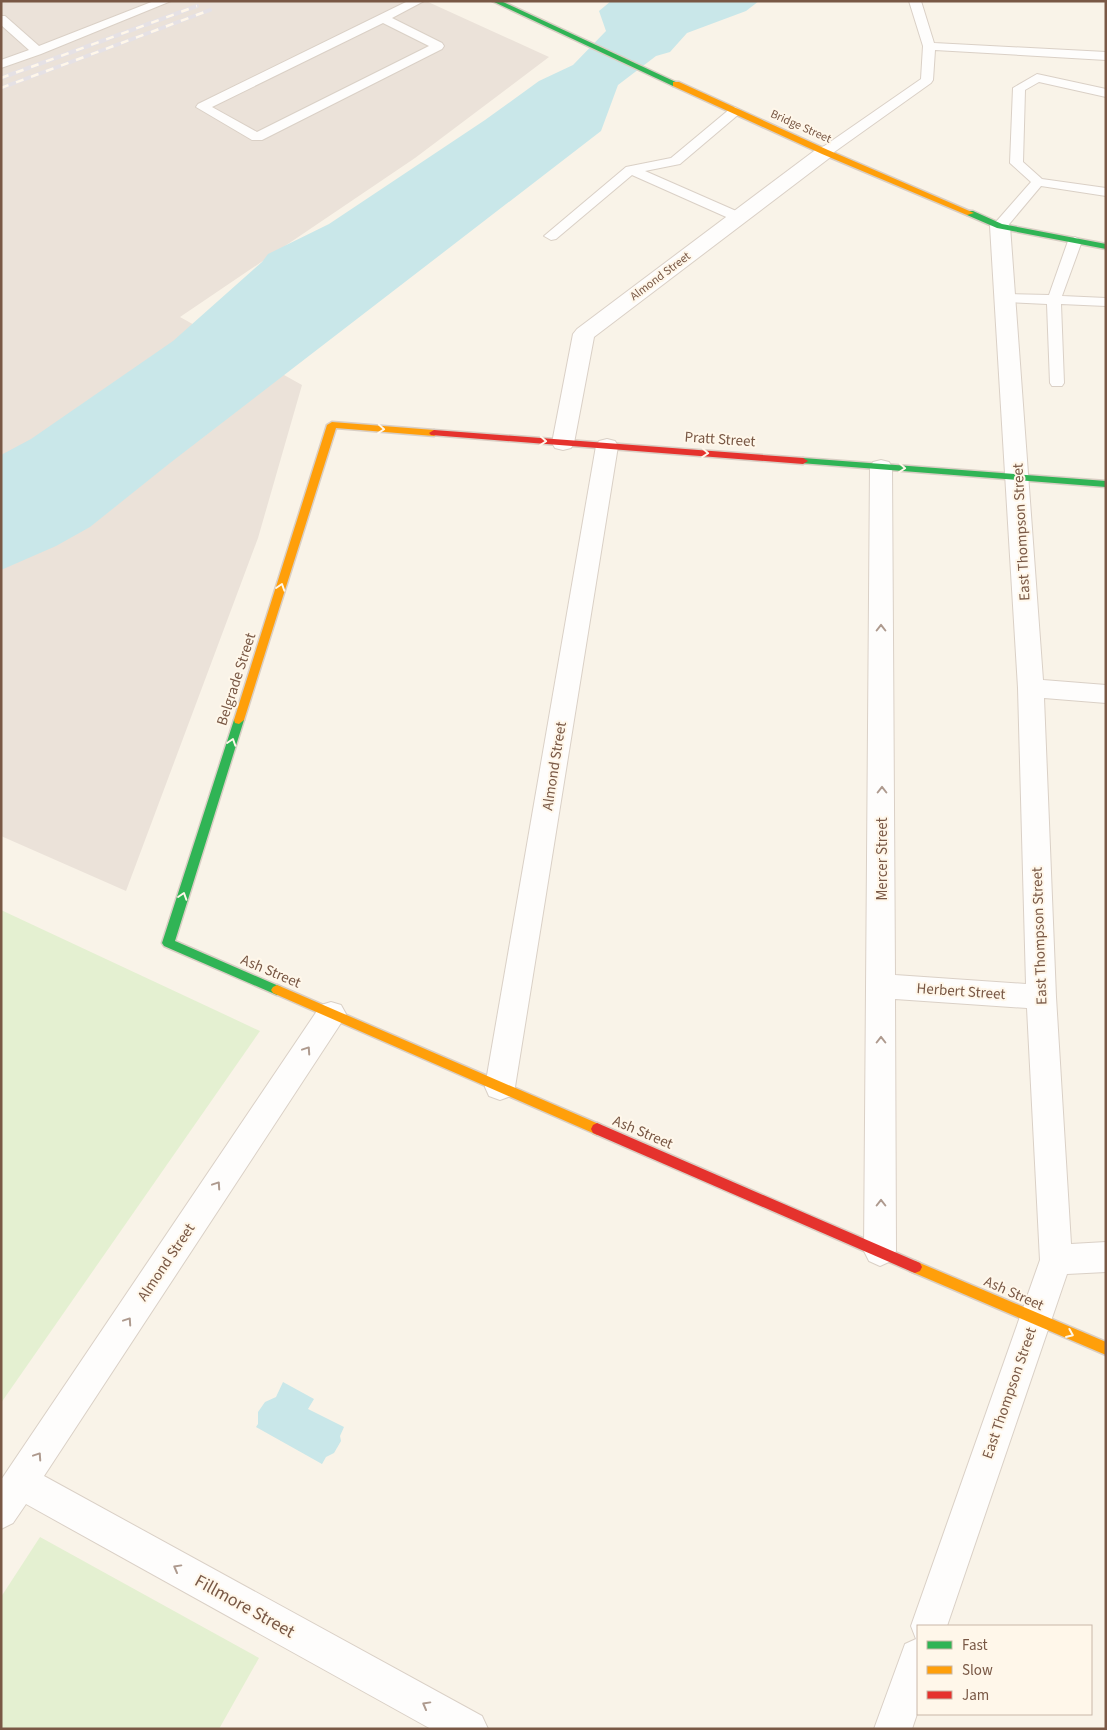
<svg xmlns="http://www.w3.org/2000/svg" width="1107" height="1730" font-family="'Source Sans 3',sans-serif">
	<rect width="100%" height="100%" fill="#f9f3e8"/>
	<polygon fill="#ebe2d9" points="1,1 426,1 549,57 415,158 180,317 302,385 258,538 126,891 1,836"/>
	<g fill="#e4f0d1">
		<polygon points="1,910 260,1031 1,1403"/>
		<polygon points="40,1537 259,1658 219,1729 1,1729 1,1597"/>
	</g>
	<g fill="#c9e7e9">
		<polygon points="611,1 759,1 746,11 687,33 670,52 656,56 618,85 601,131 170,463 90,527 56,546 1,570 1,455 31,439 173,341 262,262 268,254 329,224 485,120 539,81 573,65 606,31 599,11"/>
		<polygon points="283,1382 314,1399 308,1409 344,1427 340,1436 341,1441 334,1453 326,1457 322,1464 256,1427 258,1424 258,1412 265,1402 276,1397"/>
	</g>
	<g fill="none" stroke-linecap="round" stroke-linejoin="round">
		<defs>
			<g id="lane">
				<polygon points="154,1 171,1 41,54 1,68 1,60 29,50 1,25 1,16 5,16 39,46"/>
				<path d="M 408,1 L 424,1 L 392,18 L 442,43 L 444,46 L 442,49 L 262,140 L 252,140 L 196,107 L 198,104 ZM 383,23 L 429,46 L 257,132 L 212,107 Z"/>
				<polygon points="909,1 921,1 934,43 1106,52 1106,60 935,50 933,80 931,83 830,155 820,155 819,152 820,149 921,79 923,46"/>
				<polygon points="1037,74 1106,89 1106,97 1039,82 1025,90 1023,162 1042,179 1106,188 1106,196 1041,186 1005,229 995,229 993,226 995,223 1031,182 1010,163 1013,88"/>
				<polygon points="735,107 741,111 739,114 680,164 645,171 743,214 745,217 743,220 733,220 632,175 556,239 551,240 544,236 626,167 671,158 731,108"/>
				<polygon points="1075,237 1082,241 1062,296 1106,298 1106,306 1061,304 1064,383 1062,386 1052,386 1050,383 1047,304 1005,302 1000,301 998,298 1000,295 1005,294 1049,295 1068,241"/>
			</g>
			<g id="street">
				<polygon points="825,146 832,148 834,152 832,156 594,337 574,443 571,448 563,450 555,448 552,443 573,334 577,329 818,148"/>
				<polygon points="1000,220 1007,222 1010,226 1043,680 1106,685 1106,703 1044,698 1056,997 1071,1244 1106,1242 1106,1272 1067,1274 947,1626 918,1626 918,1711 912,1729 874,1729 905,1644 916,1639 911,1626 1040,1260 1027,1008 895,999 896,1251 891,1261 880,1266 869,1261 864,1251 870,467 873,462 881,460 889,462 892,467 895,975 1026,984 1018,688 990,226 993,222"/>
				<polygon points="607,439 615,441 618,446 515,1087 511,1096 500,1100 489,1096 485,1087 596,446 599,441"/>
				<polygon points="331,1002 341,1005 346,1014 341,1023 44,1476 482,1716 488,1729 431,1729 26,1504 13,1523 1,1529 1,1480 321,1005"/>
			</g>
			<g id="fast">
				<polygon points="492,1 501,1 680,84 673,86"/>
				<polygon points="967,211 973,211 1002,224 1106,244 1106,249 997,228 967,215"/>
				<polygon points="803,458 1106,481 1106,487 800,463 798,461"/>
				<polygon points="239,716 244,720 175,941 281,987 283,990 281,993 277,995 164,946 162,943 234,720"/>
			</g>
			<g id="slow">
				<polygon points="673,82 679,82 828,150 974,213 967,215 822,154 673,86"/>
				<polygon points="332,422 434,430 439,433 434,436 336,428 244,720 239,724 235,723 234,720 327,425"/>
				<polygon points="277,985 601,1125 603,1129 601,1133 597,1135 593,1133 273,993 271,990 273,987"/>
				<polygon points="915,1261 1106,1342 1106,1355 910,1271 908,1267 910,1263"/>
			</g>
			<g id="jam">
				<polygon points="434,430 803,458 808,461 803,464 431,435 429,433"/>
				<polygon points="597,1123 920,1263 922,1267 920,1271 915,1273 910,1271 593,1133 591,1129 593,1125"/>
			</g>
		</defs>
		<use href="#lane" stroke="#dad0c6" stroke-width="2"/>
		<use href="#street" stroke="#dad0c6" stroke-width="2"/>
		<use href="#fast" stroke="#d9cec4" stroke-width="3"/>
		<use href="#slow" stroke="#d9cec4" stroke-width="3"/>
		<use href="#jam" stroke="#d9cec4" stroke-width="3"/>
		<use href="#lane" fill="#fefdfc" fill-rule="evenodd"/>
		<use href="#street" fill="#fefdfc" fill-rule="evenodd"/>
		<use href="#fast" fill="#30b455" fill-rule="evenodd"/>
		<use href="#slow" fill="#ff9f0a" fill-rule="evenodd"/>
		<use href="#jam" fill="#e5322d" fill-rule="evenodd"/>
		<defs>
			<g id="rail">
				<polyline points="1,78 197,6"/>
				<polyline points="1,88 210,10"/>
			</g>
		</defs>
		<use href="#rail" stroke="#e5e1e5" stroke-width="4"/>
		<use href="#rail" stroke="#fff7ea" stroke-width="2.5" stroke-dasharray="8" stroke-linecap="butt"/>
	</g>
	<defs><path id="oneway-chevron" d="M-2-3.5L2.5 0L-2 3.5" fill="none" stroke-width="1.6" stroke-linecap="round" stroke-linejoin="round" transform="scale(1.25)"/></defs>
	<g stroke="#fff7ea">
		<use href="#oneway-chevron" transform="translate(381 429) rotate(4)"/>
		<use href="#oneway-chevron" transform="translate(543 441) rotate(4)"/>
		<use href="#oneway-chevron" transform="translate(705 453) rotate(4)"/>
		<use href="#oneway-chevron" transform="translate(902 468) rotate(4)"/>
		<use href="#oneway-chevron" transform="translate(281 587) rotate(-72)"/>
		<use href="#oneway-chevron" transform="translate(232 742) rotate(-72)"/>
		<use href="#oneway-chevron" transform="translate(183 896) rotate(-72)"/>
		<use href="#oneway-chevron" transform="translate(1070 1334) rotate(23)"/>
	</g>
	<g stroke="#ae9a8e">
		<use href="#oneway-chevron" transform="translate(881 628) rotate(-90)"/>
		<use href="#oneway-chevron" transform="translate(882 790) rotate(-90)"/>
		<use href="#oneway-chevron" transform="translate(881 1040) rotate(-90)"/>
		<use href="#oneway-chevron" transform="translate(307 1050) rotate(-56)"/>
		<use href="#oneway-chevron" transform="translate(217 1185) rotate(-56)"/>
		<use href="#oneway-chevron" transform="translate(881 1203) rotate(-90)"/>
		<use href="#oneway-chevron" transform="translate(128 1321) rotate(-56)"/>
		<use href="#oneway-chevron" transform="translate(38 1456) rotate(-56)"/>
		<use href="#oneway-chevron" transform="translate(177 1568) rotate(-151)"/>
		<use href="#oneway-chevron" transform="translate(426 1705) rotate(-151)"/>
	</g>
	<g text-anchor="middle" stroke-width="4" stroke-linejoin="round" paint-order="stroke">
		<g font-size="12" fill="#795845" stroke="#fff7ea">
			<text transform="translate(801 126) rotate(24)" y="4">Bridge Street</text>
			<text transform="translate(660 276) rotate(-37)" y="4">Almond Street</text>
		</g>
		<g font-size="15" fill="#795845" stroke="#fff7ea">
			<text transform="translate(720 439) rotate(4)" y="5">Pratt Street</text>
			<text transform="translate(1021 532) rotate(-93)" y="5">East Thompson Street</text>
			<text transform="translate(236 679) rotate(-72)" y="5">Belgrade Street</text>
			<text transform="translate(554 766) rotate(-81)" y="5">Almond Street</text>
			<text transform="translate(882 859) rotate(-90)" y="5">Mercer Street</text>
			<text transform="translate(1039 936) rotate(-92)" y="5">East Thompson Street</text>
			<text transform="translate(271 971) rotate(23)" y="5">Ash Street</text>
			<text transform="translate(961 991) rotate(4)" y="5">Herbert Street</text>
			<text transform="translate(643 1132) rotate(23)" y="5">Ash Street</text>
			<text transform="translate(166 1262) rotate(-56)" y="5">Almond Street</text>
			<text transform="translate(1014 1293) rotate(24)" y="5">Ash Street</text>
			<text transform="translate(1009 1393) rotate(-71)" y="5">East Thompson Street</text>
		</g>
		<g font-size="18" fill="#795845" stroke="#fff7ea">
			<text transform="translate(245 1606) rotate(29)" y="6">Fillmore Street</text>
		</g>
	</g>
	<rect width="1107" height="1730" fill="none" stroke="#795845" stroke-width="5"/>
	<rect x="917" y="1625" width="175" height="90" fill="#fff7ea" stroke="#c9b7a8"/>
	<rect x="927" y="1641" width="25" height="8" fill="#30b455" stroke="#c9b7a8"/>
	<text x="962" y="1650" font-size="15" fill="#795845">Fast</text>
	<rect x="927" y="1666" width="25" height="8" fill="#ff9f0a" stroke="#c9b7a8"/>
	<text x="962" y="1675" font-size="15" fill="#795845">Slow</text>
	<rect x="927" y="1691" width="25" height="8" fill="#e5322d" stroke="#c9b7a8"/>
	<text x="962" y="1700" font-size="15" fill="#795845">Jam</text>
</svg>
